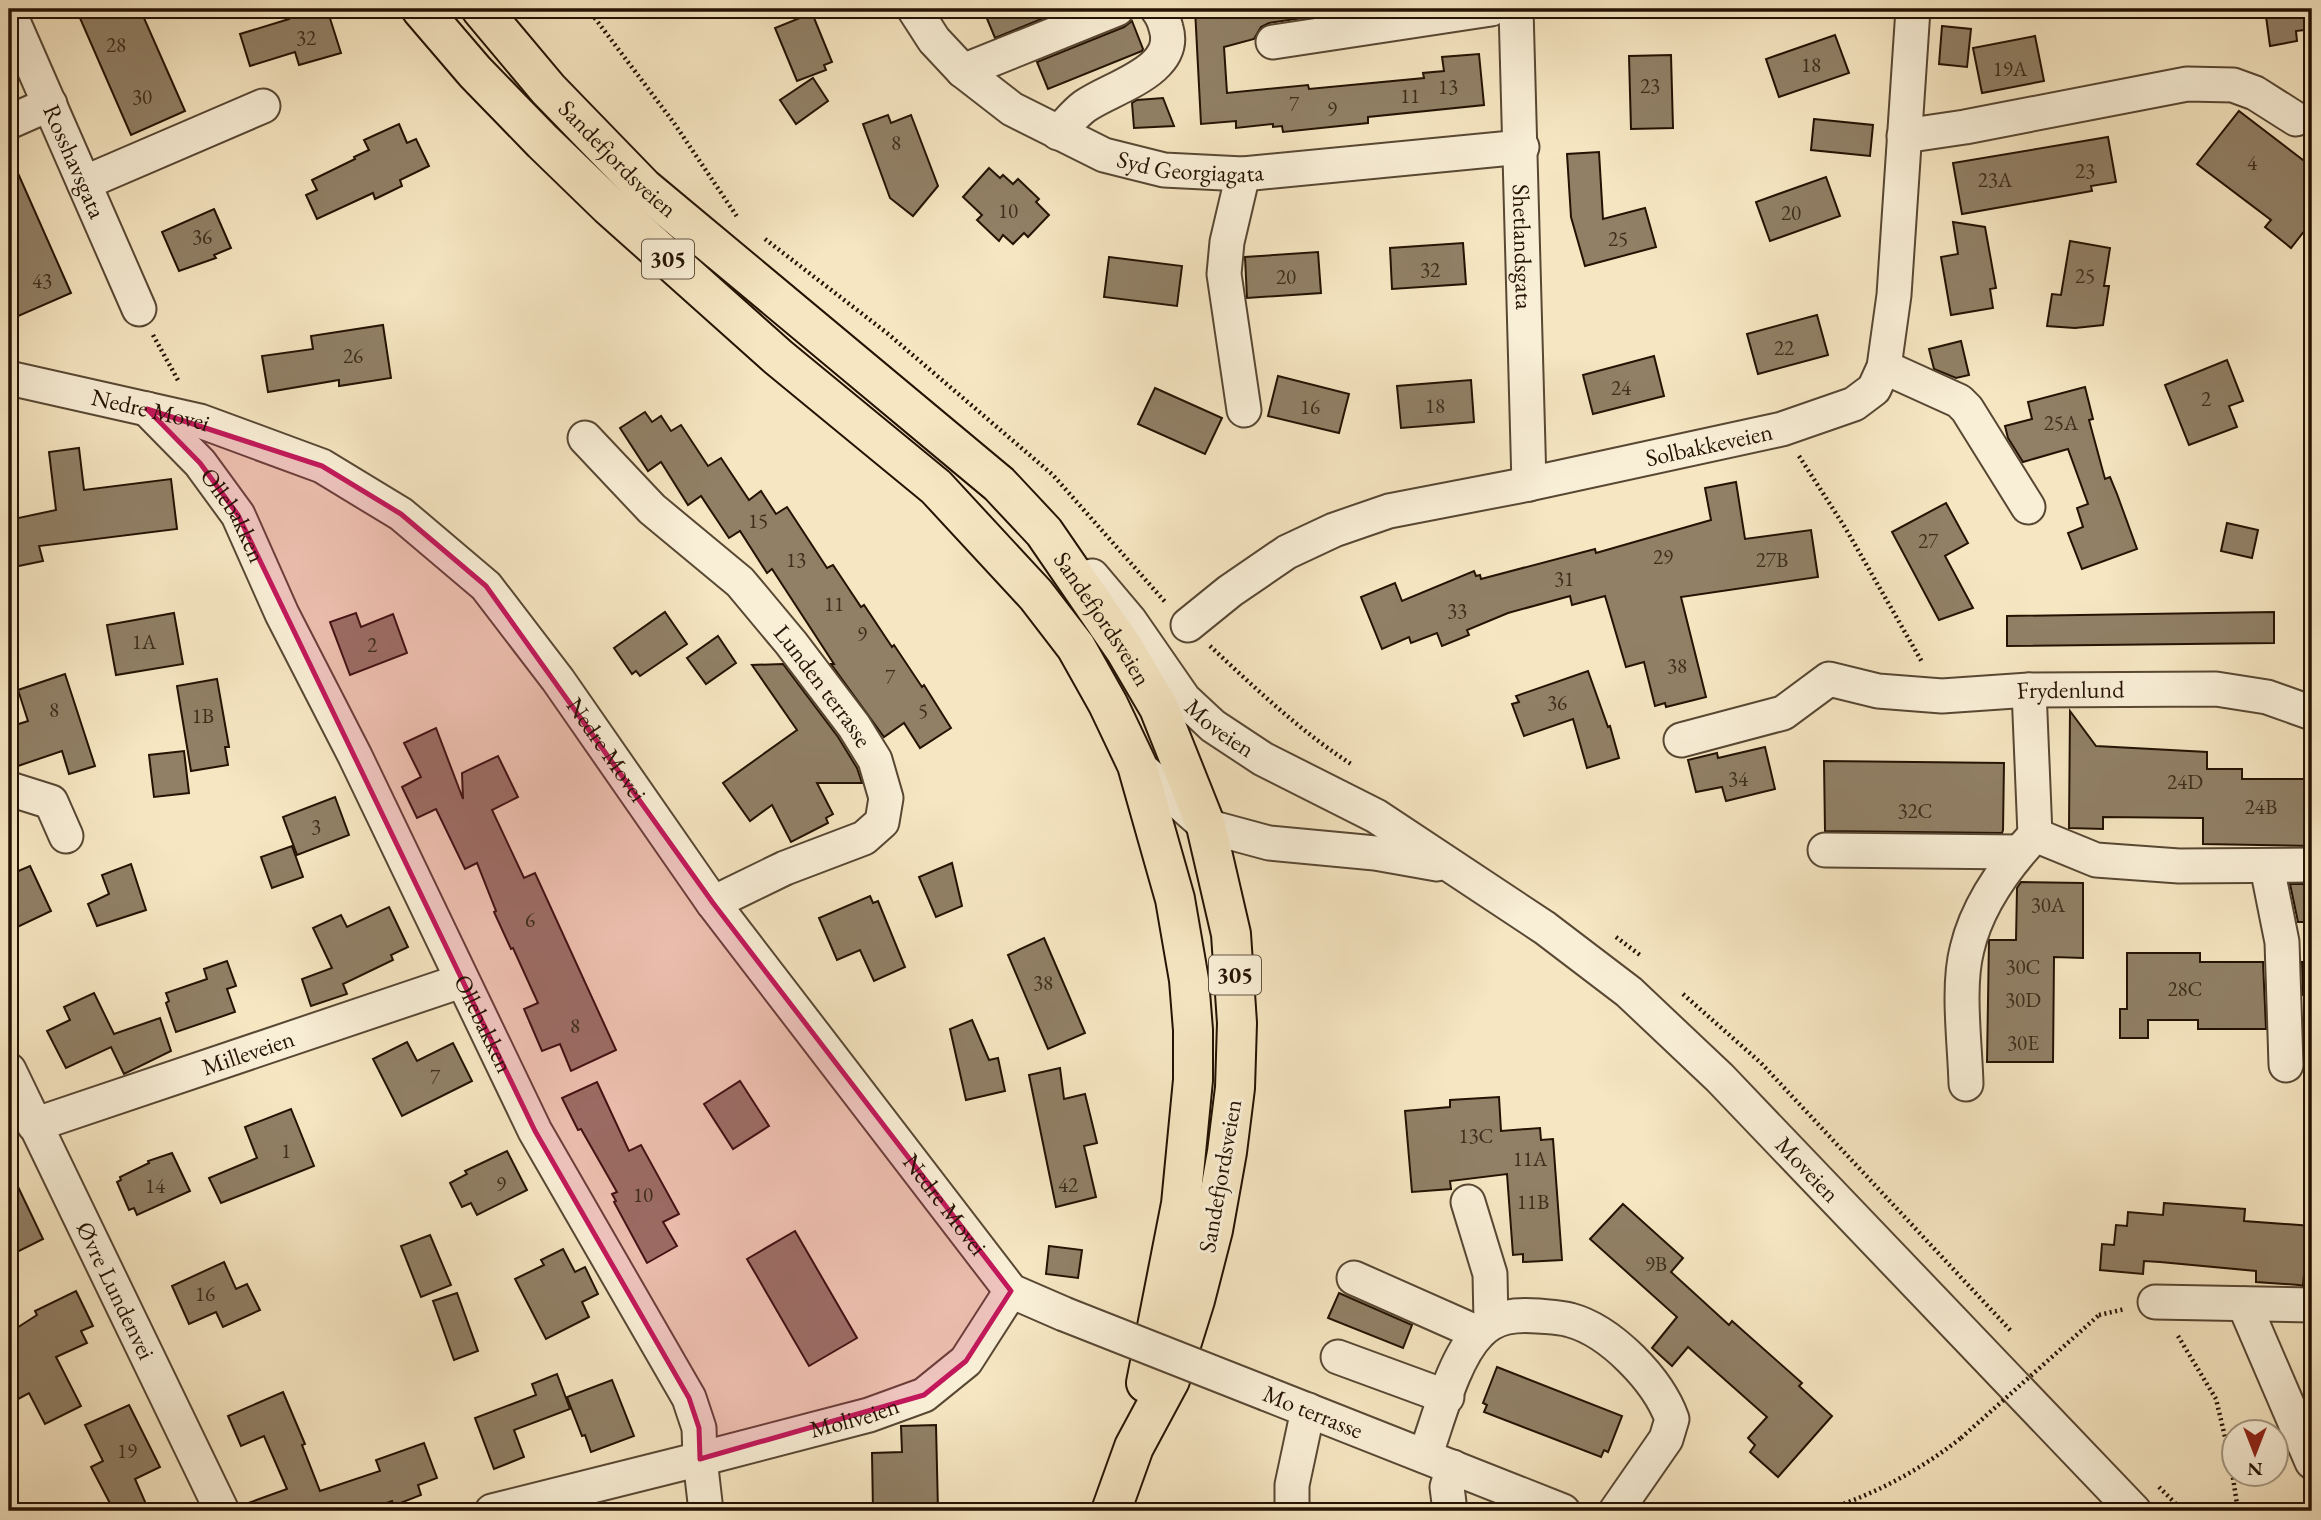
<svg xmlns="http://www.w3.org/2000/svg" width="2321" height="1520" font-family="'EB Garamond',serif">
	<rect width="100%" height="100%" fill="#f6e6c2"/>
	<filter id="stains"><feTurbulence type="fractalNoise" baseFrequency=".00286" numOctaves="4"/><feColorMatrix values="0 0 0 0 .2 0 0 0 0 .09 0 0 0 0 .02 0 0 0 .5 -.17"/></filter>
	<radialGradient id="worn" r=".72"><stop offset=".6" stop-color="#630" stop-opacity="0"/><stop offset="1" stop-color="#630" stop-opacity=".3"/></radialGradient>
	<g fill="#918066" stroke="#241203" stroke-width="2">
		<polygon points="76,9 140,9 185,111 131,135"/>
		<polygon points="286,9 327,9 341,53 299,65 295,52 250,66 240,34 289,19"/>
		<polygon points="983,9 1066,9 995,38"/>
		<polygon points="1195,9 1337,9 1338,13 1269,23 1261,27 1254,39 1224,47 1227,93 1308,85 1309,89 1424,78 1423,73 1444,71 1442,57 1479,54 1484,105 1368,117 1368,123 1283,132 1282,126 1273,127 1273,124 1236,128 1236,121 1201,124"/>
		<polygon points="2265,9 2312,9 2312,29 2296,31 2297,41 2270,46"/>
		<polygon points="812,13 832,62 824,65 826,70 797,81 775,28"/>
		<polygon points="1132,21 1143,49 1142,51 1048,89 1037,62 1124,27"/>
		<polygon points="1942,26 1971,29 1967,67 1939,64"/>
		<polygon points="1835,35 1849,73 1779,97 1766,59"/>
		<polygon points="2035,36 2044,81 1982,93 1973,48"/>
		<polygon points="1671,55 1673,128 1631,129 1629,56"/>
		<polygon points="813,78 828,101 796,124 780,100"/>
		<polygon points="1163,98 1174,126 1134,128 1132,103 1137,100"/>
		<polygon points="2239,111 2312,167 2312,221 2291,248 2265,227 2271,220 2197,164"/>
		<polygon points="888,115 891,123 911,115 938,186 913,216 890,198 863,124"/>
		<polygon points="1814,119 1873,125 1870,156 1811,150"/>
		<polygon points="399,124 407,143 416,139 429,166 400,180 402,186 375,199 373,193 317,219 306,195 317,190 312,180 355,159 354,157 369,150 364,140"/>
		<polygon points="2108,137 2116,182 2091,186 2092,191 1962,214 1953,163"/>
		<polygon points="1599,152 1603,219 1645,208 1656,247 1585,266 1571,217 1567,154"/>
		<polygon points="9,153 71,293 16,317 9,299"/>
		<polygon points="989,168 1000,178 1003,175 1013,184 1018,179 1039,199 1036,202 1049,215 1028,237 1024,233 1013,244 1003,235 999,241 977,220 982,215 963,197"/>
		<polygon points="1826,177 1840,216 1770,241 1756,202"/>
		<polygon points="214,209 231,248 214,255 216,258 179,271 162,232"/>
		<polygon points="1953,222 1985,227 1996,288 1990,289 1993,308 1951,315 1941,257 1958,254"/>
		<polygon points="2070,241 2110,248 2104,286 2109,286 2103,325 2075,328 2047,326 2052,294 2061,295"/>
		<polygon points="1463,243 1466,284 1392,289 1390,248"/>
		<polygon points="1318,252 1321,293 1247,298 1245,257"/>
		<polygon points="1109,257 1182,266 1177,306 1104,297"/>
		<polygon points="1817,315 1828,355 1758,374 1747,334"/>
		<polygon points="383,325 391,378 339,386 339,380 268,392 262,356 313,349 311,336"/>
		<polygon points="1961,341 1969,375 1956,378 1934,369 1929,349"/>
		<polygon points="1654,356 1664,396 1593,414 1583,375"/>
		<polygon points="2227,360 2243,401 2229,406 2237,427 2189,445 2165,385"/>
		<polygon points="1278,376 1349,394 1339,433 1268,416"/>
		<polygon points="1471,380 1474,422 1401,428 1397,386"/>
		<polygon points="2085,387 2093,419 2089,420 2105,479 2110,477 2117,494 2137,549 2082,569 2068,533 2083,527 2077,508 2088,504 2068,449 2023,462 2008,438 2005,426 2032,419 2028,402"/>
		<polygon points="1155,388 1222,418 1205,454 1138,424"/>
		<polygon points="645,412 652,422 661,416 671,431 681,425 708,466 721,458 749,500 761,491 776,514 787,507 827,568 833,565 861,607 864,605 892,647 894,645 922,687 924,685 951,728 920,748 904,723 884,737 831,664 834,664 772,569 767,573 740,531 729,538 701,496 688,505 661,462 648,471 620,428"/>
		<polygon points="79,448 84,490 171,479 177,529 39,546 43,561 9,568 9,520 56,510 49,452"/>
		<polygon points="1736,482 1745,539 1811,530 1818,577 1681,597 1706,697 1666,707 1665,703 1655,706 1644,662 1626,667 1605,596 1572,605 1570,596 1508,613 1467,630 1469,635 1442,646 1437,633 1411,643 1409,637 1382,649 1361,597 1395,583 1402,601 1474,571 1476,576 1480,575 1481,579 1595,549 1596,553 1711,520 1705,488"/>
		<polygon points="1946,503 1968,543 1945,556 1973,608 1939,620 1892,532"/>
		<polygon points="2227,523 2258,530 2252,558 2221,551"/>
		<polygon points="665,612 687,644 640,676 636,671 632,674 614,648"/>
		<polygon points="2274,612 2274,643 2007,646 2007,616"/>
		<polygon points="174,613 183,664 116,675 107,625"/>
		<polygon points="356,613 361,627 393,614 407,653 350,675 330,622"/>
		<polygon points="718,636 736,663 706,684 687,658"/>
		<polygon points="783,664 838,737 857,768 862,783 817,783 833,814 826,818 828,823 791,842 772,805 750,821 723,783 797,730 752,665"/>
		<polygon points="1588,671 1608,727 1610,726 1619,758 1587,768 1573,719 1524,736 1512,704 1519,702 1516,696"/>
		<polygon points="65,674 95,766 69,774 62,751 9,769 9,727 28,721 18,690"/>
		<polygon points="217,679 229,747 225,747 228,765 191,771 177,686"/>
		<polygon points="2070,711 2096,746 2207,752 2207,769 2242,769 2242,779 2312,779 2312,846 2203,844 2203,818 2103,817 2103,829 2069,828"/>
		<polygon points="436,728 463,799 462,773 498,756 518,797 492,810 524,878 535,873 616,1050 571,1071 560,1044 542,1051 524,1009 538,1003 513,948 511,949 494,912 496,911 477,863 465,869 436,809 417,818 402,787 421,777 404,743"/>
		<polygon points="1765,747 1775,789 1726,801 1722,787 1696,792 1688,760 1717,753 1718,758"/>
		<polygon points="184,751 189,793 154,797 149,755"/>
		<polygon points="1824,761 2004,763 2003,830 2002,833 1825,831"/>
		<polygon points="335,797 349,835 297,855 283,817"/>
		<polygon points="292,846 303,877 272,888 261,857"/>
		<polygon points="952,863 962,906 936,917 919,877"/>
		<polygon points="131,864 146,910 97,926 88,904 109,894 102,875"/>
		<polygon points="30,866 51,911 9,931 9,875"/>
		<polygon points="2021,882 2083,883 2083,958 2054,957 2053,1062 1987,1062 1989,940 2016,940 2017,888"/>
		<polygon points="2290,884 2312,884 2312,922 2298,922"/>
		<polygon points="870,896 873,903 878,901 905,967 874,981 860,950 837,960 819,918"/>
		<polygon points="389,907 408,947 391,955 393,960 343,984 347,994 311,1006 302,979 332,968 313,928 341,915 347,927"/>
		<polygon points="1044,938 1085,1033 1048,1049 1008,955"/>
		<polygon points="2127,953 2200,953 2200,962 2263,962 2266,1029 2198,1029 2198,1020 2148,1020 2148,1038 2120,1038 2120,1009 2127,1009"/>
		<polygon points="227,961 236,986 227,989 235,1012 176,1032 166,1003 169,1001 166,993 207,979 204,969"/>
		<polygon points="2302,962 2312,962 2312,995 2303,995"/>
		<polygon points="94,993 114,1034 160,1018 171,1051 124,1074 111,1047 66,1068 47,1031 70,1020 64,1007"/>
		<polygon points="972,1020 989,1060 998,1058 1005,1091 966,1100 950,1029"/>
		<polygon points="407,1042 417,1061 453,1043 472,1081 402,1116 373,1059"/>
		<polygon points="1060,1068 1064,1099 1085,1094 1097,1143 1084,1146 1096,1197 1056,1207 1029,1075"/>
		<polygon points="740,1081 769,1126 733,1149 704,1104"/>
		<polygon points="597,1082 629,1151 641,1145 679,1214 663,1222 677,1246 647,1263 614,1202 616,1201 612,1194 617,1192 581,1129 578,1130 562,1098"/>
		<polygon points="1499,1097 1501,1131 1540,1128 1541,1140 1553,1139 1562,1260 1523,1262 1523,1254 1513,1255 1507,1174 1450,1181 1451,1189 1412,1192 1405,1111 1450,1107 1450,1100"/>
		<polygon points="291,1109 314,1166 221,1203 209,1178 257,1158 245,1127"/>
		<polygon points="507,1151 527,1190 477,1215 471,1203 462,1207 450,1183 467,1174 465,1171"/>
		<polygon points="172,1153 190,1191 137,1215 134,1208 129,1210 117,1182 121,1180 120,1177 149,1163 148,1161"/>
		<polygon points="9,1168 43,1239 9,1256"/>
		<polygon points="2164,1203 2245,1209 2244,1221 2312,1226 2312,1275 2304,1274 2303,1286 2299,1285 2256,1282 2256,1271 2160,1262 2144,1261 2143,1274 2100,1270 2102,1244 2114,1245 2116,1225 2127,1226 2128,1212 2163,1215"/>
		<polygon points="1623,1204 1683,1258 1671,1272 1729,1325 1732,1321 1802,1383 1799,1386 1832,1416 1778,1477 1750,1452 1755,1445 1748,1438 1767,1417 1688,1347 1672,1366 1652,1348 1677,1317 1590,1239"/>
		<polygon points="795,1231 857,1338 809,1366 747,1259"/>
		<polygon points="430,1235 451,1285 421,1297 401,1246"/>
		<polygon points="1049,1246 1082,1250 1078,1278 1046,1274"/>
		<polygon points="563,1249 575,1272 585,1267 598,1294 582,1302 589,1317 546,1339 515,1279 544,1265 541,1260"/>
		<polygon points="224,1262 236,1289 247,1284 260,1310 223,1327 216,1312 189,1324 172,1286"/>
		<polygon points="76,1291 93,1326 81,1331 87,1343 56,1357 81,1406 45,1424 29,1393 9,1404 9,1333 37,1315 35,1311"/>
		<polygon points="457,1293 478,1351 454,1360 433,1301"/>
		<polygon points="1339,1293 1412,1325 1403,1348 1328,1318"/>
		<polygon points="1497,1367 1622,1416 1608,1452 1604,1450 1601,1457 1484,1412 1487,1405 1483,1403"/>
		<polygon points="557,1374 570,1409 514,1430 524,1457 494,1469 475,1418 536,1395 532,1384"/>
		<polygon points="612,1380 634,1436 591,1452 585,1435 582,1436 567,1397"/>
		<polygon points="283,1392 305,1444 302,1445 320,1491 380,1471 376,1460 424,1443 437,1478 418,1485 421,1495 393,1506 392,1501 364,1511 241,1511 240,1506 287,1489 264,1436 241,1446 228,1416"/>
		<polygon points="129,1405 160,1467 135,1479 149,1511 114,1511 91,1467 103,1461 85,1425"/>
		<polygon points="936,1425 938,1511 873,1511 872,1453 902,1452 901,1426"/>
	</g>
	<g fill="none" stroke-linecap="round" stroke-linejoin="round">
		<defs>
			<g id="minor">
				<path id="s1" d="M 914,9 L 934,40 L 963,71 L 1012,109 L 1104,155 L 1164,170 L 1243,174 L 1522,147"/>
				<path id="s2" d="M 1516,9 L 1529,484"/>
				<path id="s3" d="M 9,12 L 139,309"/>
				<polyline points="1273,42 1491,9"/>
				<polyline points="963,71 1117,9"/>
				<polyline points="9,122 50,104"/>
				<path d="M 1058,133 C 1067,124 1075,113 1085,106 C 1112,87 1179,71 1166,28 C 1164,20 1162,15 1157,9"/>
				<polyline points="1904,136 1965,127 2187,84 2233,85 2255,93 2296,119"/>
				<polyline points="1243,174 1227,242 1224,274 1244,410"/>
				<polyline points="84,183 263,106"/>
				<polyline points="1884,367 1959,401 1967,409 2028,507"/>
				<path id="s4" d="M 9,378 L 200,421 L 322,466 L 401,514 L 486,586 L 558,680 L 713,903 L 1011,1291 L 1064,1314"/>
				<path id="s5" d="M 147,409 L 200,463 L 238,515 L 282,614 L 355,756 L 535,1131 L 689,1398 L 699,1428 L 700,1459 L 492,1511"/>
				<path id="s6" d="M 585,438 L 652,509 L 740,582 L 791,643 L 854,726 L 875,760 L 886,798 L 882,822 L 864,838 L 785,868 L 713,903"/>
				<path id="s7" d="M 1092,576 L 1130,621 L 1184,699 L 1213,726 L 1263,759 L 1376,816 L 1545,928 L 1629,992 L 1720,1078 L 2134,1511"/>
				<path id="s8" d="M 1188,625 L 1230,591 L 1287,552 L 1334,530 L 1389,511 L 1529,484 L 1782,429 L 1854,404 L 1874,389 L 1884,367 L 1894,295 L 1913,9"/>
				<polyline points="2029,690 2035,835"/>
				<path id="s9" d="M 1681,740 L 1783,713 L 1829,679 L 1878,691 L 1942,696 L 2029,690 L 2216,689 L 2267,697 L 2312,713"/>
				<polyline points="1137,765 1206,826 1269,843 1375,853 1437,864"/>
				<polyline points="9,791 13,790 51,802 66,836"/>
				<polyline points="1825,850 2019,852"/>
				<polyline points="2267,867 2282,942 2286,1065"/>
				<path id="s10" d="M 9,1070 L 222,1511"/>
				<path d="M 1966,1084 C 1965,1044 1957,987 1967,949 C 1977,906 2005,867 2035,835 L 2096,860 L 2179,866 L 2312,865"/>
				<path id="s11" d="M 34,1125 L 461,981"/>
				<polyline points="1468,1202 1490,1274 1491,1322"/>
				<polyline points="1354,1278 1478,1333"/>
				<polyline points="2155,1302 2312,1305"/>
				<polyline points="2244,1304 2312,1462"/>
				<polyline points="1338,1357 1447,1397"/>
				<polyline points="1267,1394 1563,1511"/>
				<path d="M 1425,1456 C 1438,1421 1453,1359 1479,1333 C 1495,1316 1516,1314 1538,1316 C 1549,1317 1560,1317 1570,1320 C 1611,1331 1658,1380 1672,1419 L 1666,1439 L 1616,1511"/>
				<path id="s12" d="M 706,1511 L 700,1459 L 869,1415 L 924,1395 L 966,1361 L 1011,1291"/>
				<polyline points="1292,1511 1292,1485 1308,1410"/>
				<polyline points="1450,1511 1447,1487 1453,1467"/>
			</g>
			<g id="major">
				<polyline points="421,9 475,72 543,142 609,206 778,357 936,487 1036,595 1076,647 1108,704 1137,765 1175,899 1189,980 1193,1030 1193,1080 1181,1204 1146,1383"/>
				<path id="s13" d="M 481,9 L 548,89 L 644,188 L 999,484 L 1044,532 L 1125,650 L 1159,708 L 1206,826 L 1231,934 L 1237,1023 L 1235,1088 L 1227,1152 L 1213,1230 L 1195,1300 L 1170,1380 L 1134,1447 L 1111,1511"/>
			</g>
		</defs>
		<use href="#minor" stroke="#584733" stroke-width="37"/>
		<use href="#major" stroke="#241203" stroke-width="42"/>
		<g stroke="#241203" stroke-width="4.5" stroke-dasharray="2 3.5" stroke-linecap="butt">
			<polyline points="588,9 674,123 738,218"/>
			<polyline points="765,239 887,333 1053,475 1166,603"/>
			<polyline points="153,335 179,382"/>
			<polyline points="1799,456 1846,529 1922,662"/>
			<path d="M 1210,646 C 1254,687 1300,731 1351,764"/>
			<polyline points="1616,937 1640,955"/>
			<polyline points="1683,994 1761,1063 2011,1331"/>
			<polyline points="2099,1315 2125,1309"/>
			<polyline points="2178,1336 2216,1399 2230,1458 2238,1511"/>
			<polyline points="2159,1487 2183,1511"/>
			<path d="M 1823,1511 C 1873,1495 1919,1471 1961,1438"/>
		</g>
		<use href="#minor" stroke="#f9efd7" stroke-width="33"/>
		<use href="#major" stroke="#f6e6c2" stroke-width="38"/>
		<defs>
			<polyline id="minor-bridge" points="1064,1314 1267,1394"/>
		</defs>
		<use href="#minor-bridge" stroke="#584733" stroke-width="37" stroke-linecap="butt"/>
		<polyline stroke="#241203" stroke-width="4.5" stroke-dasharray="2 3.5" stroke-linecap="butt" points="1961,1438 2099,1315"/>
		<use href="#minor-bridge" stroke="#f9efd7" stroke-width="33"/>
	</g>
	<path fill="#c2185b" fill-opacity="0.2" stroke="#c2185b" stroke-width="5" stroke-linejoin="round" d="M 147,409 L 322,466 L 401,514 L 486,586 L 713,903 L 1011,1291 L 966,1361 L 924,1395 L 700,1459 L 699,1428 L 689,1398 L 535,1131 L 238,515 L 200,463 Z"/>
	<g text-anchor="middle" stroke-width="6" stroke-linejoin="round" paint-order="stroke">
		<g font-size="21" fill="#3f2e1c">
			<text x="306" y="45">32</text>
			<text x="116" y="52">28</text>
			<text x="1811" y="72">18</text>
			<text x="2010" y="76">19A</text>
			<text x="1650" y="93">23</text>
			<text x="1448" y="94">13</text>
			<text x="1410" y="103">11</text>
			<text x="142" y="104">30</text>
			<text x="1294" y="111">7</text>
			<text x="1332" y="116">9</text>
			<text x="896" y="150">8</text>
			<text x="2252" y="170">4</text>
			<text x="2085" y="178">23</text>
			<text x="1995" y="187">23A</text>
			<text x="1008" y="218">10</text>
			<text x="1791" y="220">20</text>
			<text x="202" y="244">36</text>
			<text x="1618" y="246">25</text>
			<text x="1430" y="277">32</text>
			<text x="2085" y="283">25</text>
			<text x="1286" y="284">20</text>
			<text x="42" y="288">43</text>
			<text x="1784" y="355">22</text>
			<text x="353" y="363">26</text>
			<text x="1621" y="395">24</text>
			<text x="2206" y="406">2</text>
			<text x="1435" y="413">18</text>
			<text x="1310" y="414">16</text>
			<text x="2061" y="430">25A</text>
			<text x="758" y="528">15</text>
			<text x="1928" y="548">27</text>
			<text x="1663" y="564">29</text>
			<text x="796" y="567">13</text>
			<text x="1772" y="567">27B</text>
			<text x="1564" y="586">31</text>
			<text x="834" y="611">11</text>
			<text x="1457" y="618">33</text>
			<text x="862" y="641">9</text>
			<text x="144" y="649">1A</text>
			<text x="372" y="652">2</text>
			<text x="1677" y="673">38</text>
			<text x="890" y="684">7</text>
			<text x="1557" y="710">36</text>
			<text x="54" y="717">8</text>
			<text x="923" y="718">5</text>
			<text x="203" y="723">1B</text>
			<text x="1738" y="786">34</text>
			<text x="2185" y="789">24D</text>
			<text x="2261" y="814">24B</text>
			<text x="1915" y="818">32C</text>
			<text x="316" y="834">3</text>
			<text x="2048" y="912">30A</text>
			<text x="530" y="927">6</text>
			<text x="2023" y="974">30C</text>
			<text x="1043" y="990">38</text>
			<text x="2185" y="996">28C</text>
			<text x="2023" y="1007">30D</text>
			<text x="575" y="1033">8</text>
			<text x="2023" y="1050">30E</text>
			<text x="435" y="1084">7</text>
			<text x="1476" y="1143">13C</text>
			<text x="286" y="1158">1</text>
			<text x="1530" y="1166">11A</text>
			<text x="501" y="1191">9</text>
			<text x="1068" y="1192">42</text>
			<text x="155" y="1193">14</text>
			<text x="643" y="1202">10</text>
			<text x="1533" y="1209">11B</text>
			<text x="1656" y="1271">9B</text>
			<text x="205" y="1301">16</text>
			<text x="127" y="1458">19</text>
		</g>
		<g fill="#f9efd7" stroke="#645443" stroke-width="2">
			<rect x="642" y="239.5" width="52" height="39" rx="5"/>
			<rect x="1209" y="955.5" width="52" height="39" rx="5"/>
		</g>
		<g font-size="23" font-weight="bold" fill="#241203">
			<text x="668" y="267">305</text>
			<text x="1235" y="983">305</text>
		</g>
		<g font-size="24" fill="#241203" stroke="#f9efd7">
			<text dy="8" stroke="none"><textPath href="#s13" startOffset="203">Sandefjordsveien</textPath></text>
			<text dy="8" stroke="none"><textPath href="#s3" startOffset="163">Rosshavsgata</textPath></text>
			<text dy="8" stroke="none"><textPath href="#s1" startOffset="332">Syd Georgiagata</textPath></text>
			<text dy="8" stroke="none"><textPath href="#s2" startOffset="238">Shetlandsgata</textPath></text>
			<text dy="8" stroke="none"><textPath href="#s4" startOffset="145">Nedre Movei</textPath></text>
			<text dy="8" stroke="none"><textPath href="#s8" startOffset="560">Solbakkeveien</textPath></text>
			<text dy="8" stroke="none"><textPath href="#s5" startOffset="138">Ollebakken</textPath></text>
			<text dy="8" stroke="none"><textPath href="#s13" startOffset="875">Sandefjordsveien</textPath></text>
			<text dy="8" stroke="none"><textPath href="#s6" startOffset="345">Lunden terrasse</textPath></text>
			<text dy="8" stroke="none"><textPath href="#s9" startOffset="406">Frydenlund</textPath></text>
			<text dy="8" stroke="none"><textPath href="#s7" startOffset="200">Moveien</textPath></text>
			<text dy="8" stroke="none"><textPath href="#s4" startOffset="733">Nedre Movei</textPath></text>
			<text dy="8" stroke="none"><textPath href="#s5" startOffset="705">Ollebakken</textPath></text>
			<text dy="8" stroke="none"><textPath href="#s11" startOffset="226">Milleveien</textPath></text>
			<text dy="8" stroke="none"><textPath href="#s7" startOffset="940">Moveien</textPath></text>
			<text transform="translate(1220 1176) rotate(-80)" y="8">Sandefjordsveien</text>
			<text dy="8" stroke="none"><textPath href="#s4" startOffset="1300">Nedre Movei</textPath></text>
			<text dy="8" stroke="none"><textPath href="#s10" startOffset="245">Øvre Lundenvei</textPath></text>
			<text transform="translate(1313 1412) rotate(22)" y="8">Mo terrasse</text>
			<text dy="8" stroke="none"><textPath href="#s12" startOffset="212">Moliveien</textPath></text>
		</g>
	</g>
	<rect width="2321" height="1520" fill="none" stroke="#f6e6c2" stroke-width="35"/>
	<rect x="10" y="10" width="2300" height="1499" fill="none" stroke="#241203" stroke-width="3.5"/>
	<rect x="18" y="18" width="2286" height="1485" fill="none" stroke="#241203" stroke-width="2"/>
	<g transform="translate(2255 1453) rotate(180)"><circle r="33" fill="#f9efd7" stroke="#a49782" stroke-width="2"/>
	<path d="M0-5L12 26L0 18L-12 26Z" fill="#8f2418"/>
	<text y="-10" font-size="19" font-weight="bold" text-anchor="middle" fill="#241203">N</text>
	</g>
	<rect width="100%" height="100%" filter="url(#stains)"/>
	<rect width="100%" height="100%" fill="url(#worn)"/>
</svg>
